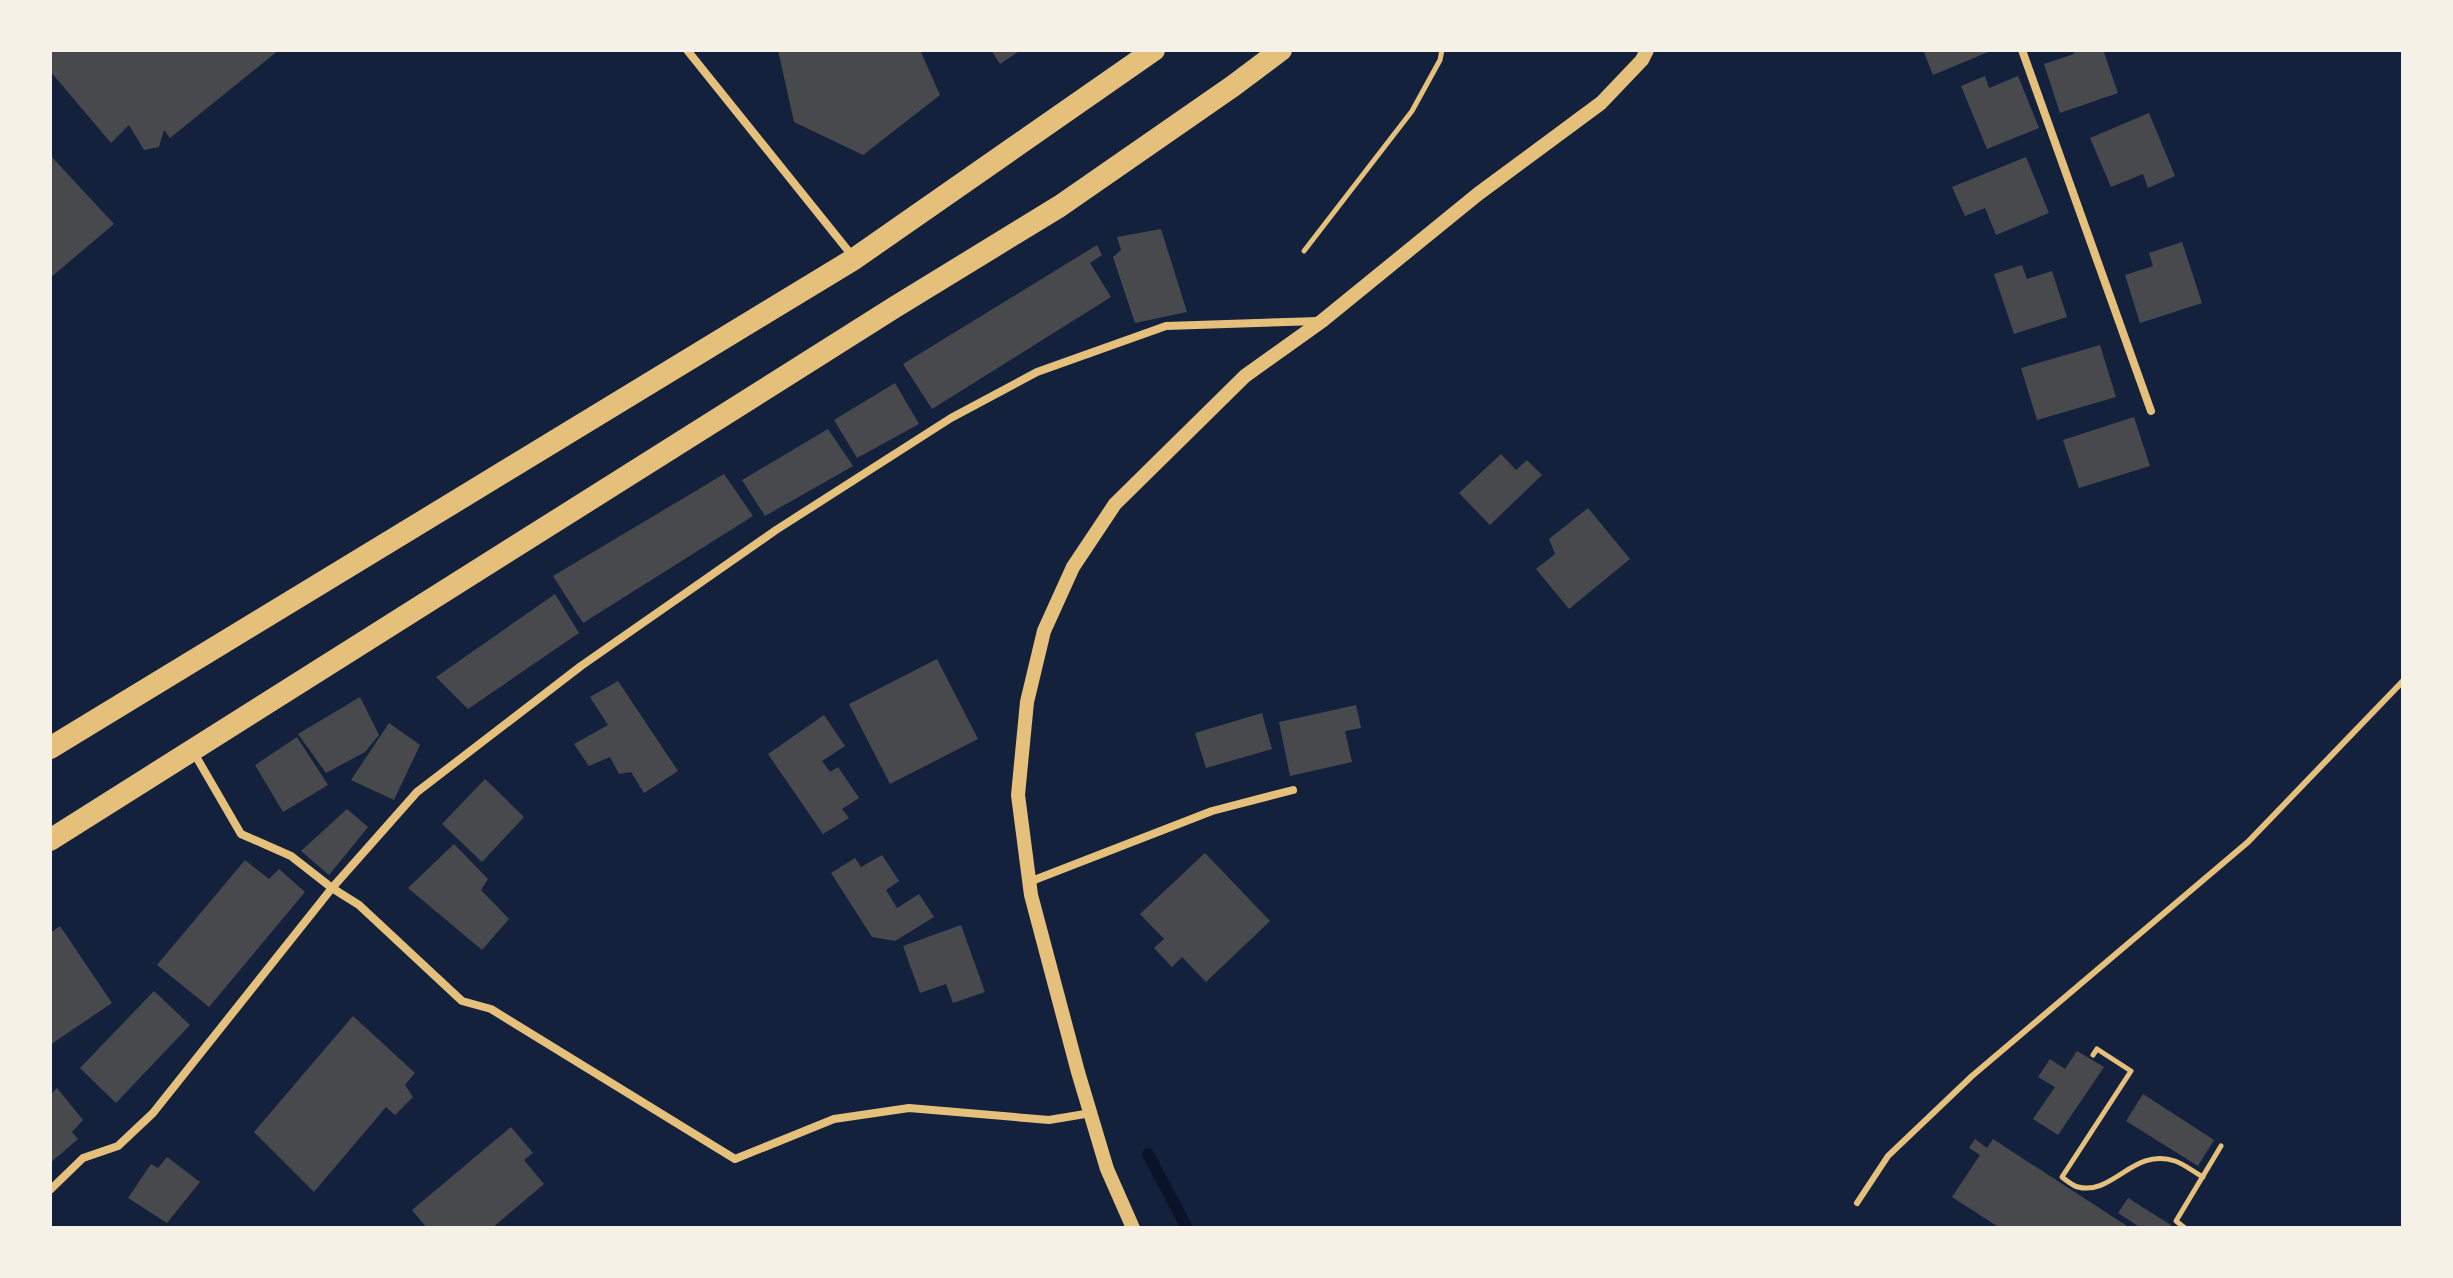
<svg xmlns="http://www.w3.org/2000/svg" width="2453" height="1278" font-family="'Noto Sans',sans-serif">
	<rect width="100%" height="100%" fill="#14213d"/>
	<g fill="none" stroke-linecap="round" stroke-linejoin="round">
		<polyline stroke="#0b132b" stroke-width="12" points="1148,1154 1187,1228"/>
	</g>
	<g fill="#48494c">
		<polygon points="50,50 279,50 170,138 164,130 159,147 144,150 129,125 111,143 50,71"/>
		<polygon points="778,50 920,50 940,95 863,155 794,122"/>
		<polygon points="991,50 1021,50 1000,64"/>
		<polygon points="1923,50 1993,50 1933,75"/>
		<polygon points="2073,50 2103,50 2118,93 2060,113 2044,64 2074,54"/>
		<polygon points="1985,76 1989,88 2018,76 2039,128 1987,149 1961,86"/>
		<polygon points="2149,113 2175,176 2148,188 2143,174 2111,187 2090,138"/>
		<polygon points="50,155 114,224 50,278"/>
		<polygon points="2026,157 2049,213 1996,235 1985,208 1965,216 1952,187"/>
		<polygon points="1161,229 1187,312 1135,323 1113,257 1121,250 1117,237"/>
		<polygon points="2182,242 2202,303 2140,323 2125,275 2153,266 2149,253"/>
		<polygon points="1097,245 1102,255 1090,263 1111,297 932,409 903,364"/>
		<polygon points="2022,265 2027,279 2052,271 2067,317 2014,334 1994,274"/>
		<polygon points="2100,345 2116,397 2037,420 2021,368"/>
		<polygon points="895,383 919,424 857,458 834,420"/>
		<polygon points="2134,417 2150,466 2079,488 2063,440"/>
		<polygon points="828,429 853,466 765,516 742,480"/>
		<polygon points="1501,454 1516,470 1527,460 1542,475 1490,525 1459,493"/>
		<polygon points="724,474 753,516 583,623 553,576"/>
		<polygon points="1588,508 1630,559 1569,609 1536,569 1555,554 1549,539"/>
		<polygon points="555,594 579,633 468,709 436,677"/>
		<polygon points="937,659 978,739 890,784 849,704"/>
		<polygon points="618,681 678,771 644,793 631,772 619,774 610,757 589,766 574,744 608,725 590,697"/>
		<polygon points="360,697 379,735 365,752 326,773 298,734"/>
		<polygon points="1356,705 1361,728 1345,731 1352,762 1290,776 1279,722"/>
		<polygon points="1262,713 1272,749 1206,768 1195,733"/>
		<polygon points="824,715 845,746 822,761 830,772 838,767 859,798 842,809 849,818 823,834 768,754"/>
		<polygon points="389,723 420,745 394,800 351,780"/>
		<polygon points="297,737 328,785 283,812 255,765"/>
		<polygon points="485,779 524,817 482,862 442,824"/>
		<polygon points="347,809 368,827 329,875 301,851"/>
		<polygon points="454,844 488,879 481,890 509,919 482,950 408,888"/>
		<polygon points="1205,853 1270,921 1206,982 1182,957 1172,967 1154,948 1164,939 1140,914"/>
		<polygon points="882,855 899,881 886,890 897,908 919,894 934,917 895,941 872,937 831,873 855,858 861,867"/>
		<polygon points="245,860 269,879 279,869 305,892 209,1007 157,965"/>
		<polygon points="961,925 985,992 953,1003 946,984 920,993 903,946"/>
		<polygon points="60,926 112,1003 50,1045 50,933"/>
		<polygon points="154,991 190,1025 116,1103 80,1068"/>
		<polygon points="353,1016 415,1073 405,1085 413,1097 395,1115 386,1107 314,1192 254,1132"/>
		<polygon points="2077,1051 2104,1067 2058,1135 2033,1119 2055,1087 2038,1077 2050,1059 2065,1069"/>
		<polygon points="57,1088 83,1120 72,1132 78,1139 50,1163 50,1095"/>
		<polygon points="2143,1094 2214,1140 2198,1166 2126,1121"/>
		<polygon points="511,1127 533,1153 524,1160 544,1184 492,1228 427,1228 412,1210"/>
		<polygon points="1975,1139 1987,1148 1993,1139 2130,1228 2000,1228 1952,1197 1980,1155 1969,1148"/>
		<polygon points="167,1157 200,1182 167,1223 128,1198 151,1164 158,1168"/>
		<polygon points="2128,1198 2171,1225 2170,1228 2141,1228 2118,1213"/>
	</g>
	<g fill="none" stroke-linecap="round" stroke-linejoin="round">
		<g stroke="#e5c07b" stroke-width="5">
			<polyline points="1304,251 1412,111 1440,60 1442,50"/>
			<path d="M 2093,1055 L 2097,1049 L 2131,1071 L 2062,1177 C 2066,1180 2073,1186 2078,1187 C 2113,1196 2133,1147 2175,1161 C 2184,1164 2194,1172 2203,1177"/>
			<polyline points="2185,1228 2176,1221 2221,1146"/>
		</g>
		<polyline stroke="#e5c07b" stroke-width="6" points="1857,1203 1888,1156 1972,1076 2248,842 2403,681"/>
		<g stroke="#e5c07b" stroke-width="8">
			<polyline points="687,50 854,258"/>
			<polyline points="2022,50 2151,411"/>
			<polyline points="194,753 241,834 291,856 332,888 359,905 462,1001 491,1009 735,1159 834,1119 909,1108 1049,1120 1091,1113"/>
			<polyline points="1029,882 1212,811 1293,790"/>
			<polyline points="50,1190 83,1158 118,1146 153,1113 332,888 417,792 581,666 776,530 951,418 1037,372 1166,326 1319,321"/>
		</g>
		<polyline stroke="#e5c07b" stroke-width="14" points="1133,1228 1107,1169 1078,1072 1031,895 1018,795 1027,702 1044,631 1073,567 1115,504 1245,376 1322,321 1478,194 1601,103 1642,60 1647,50"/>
		<g stroke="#e5c07b" stroke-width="22">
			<polyline points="50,748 854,259 1154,50"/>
			<polyline points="50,840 895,307 1060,206 1233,86 1281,50"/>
		</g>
	</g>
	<rect width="2453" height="1278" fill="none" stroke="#f6f1e7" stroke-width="104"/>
</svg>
